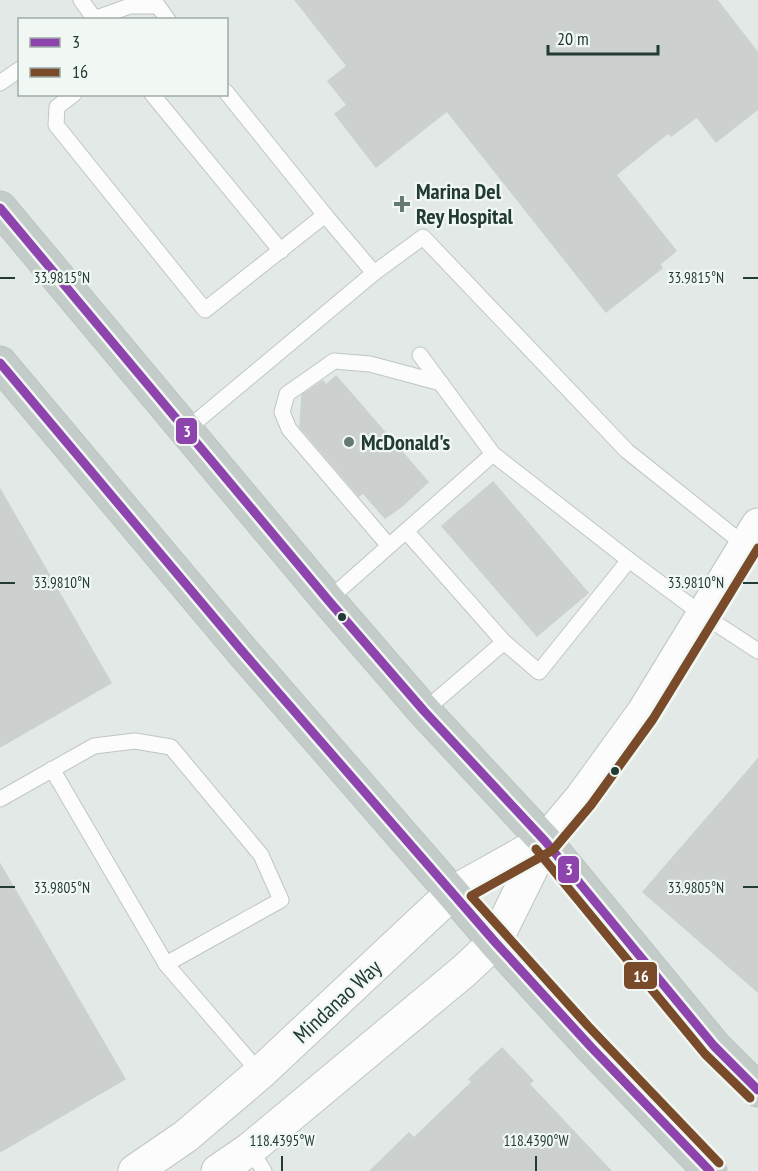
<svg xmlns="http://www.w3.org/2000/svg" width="758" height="1171" font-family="'PT Sans Narrow',sans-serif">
	<rect width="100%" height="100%" fill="#e3e9e6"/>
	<g fill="#ccd1cf" stroke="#ccd1cf" stroke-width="1.5">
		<polygon points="295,0 717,0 758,53 758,109 716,142 697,117 671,136 668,133 616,175 676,251 660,264 662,268 606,312 447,111 376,167 335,114 347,105 328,81 347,66"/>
		<polygon points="336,376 428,482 401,507 385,518 363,493 359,496 300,427 302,395 323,381 326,385"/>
		<polygon points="493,482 588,593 537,636 442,526"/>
		<polygon points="0,489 111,683 0,747"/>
		<polygon points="758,759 758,992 643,892"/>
		<polygon points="0,864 125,1079 0,1152"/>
		<polygon points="502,1048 533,1081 529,1084 611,1171 370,1171 409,1133 414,1138 472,1082 469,1079"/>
	</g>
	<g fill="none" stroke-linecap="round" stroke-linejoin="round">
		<defs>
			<g id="service">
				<polyline points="81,0 94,18"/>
				<polyline points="91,20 130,6 158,6 168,20"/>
				<polyline points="0,83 20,69"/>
				<polyline points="226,92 325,215 374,273"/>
				<polyline points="74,94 57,107 56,125 205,310 325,215"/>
				<polyline points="152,94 281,251"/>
				<polyline points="420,355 493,454"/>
				<polyline points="186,430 374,273 423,237 627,451 746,546"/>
				<polyline points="406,531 504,642"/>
				<polyline points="389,546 289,429 282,412 287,394 334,361 370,364 441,383"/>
				<polyline points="328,600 493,454 629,560 703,615 758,651"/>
				<polyline points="424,711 504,642 539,672 629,560"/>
				<polyline points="0,799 94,746 135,741 171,747 261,855 281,900 166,964 52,769"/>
				<polyline points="166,964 260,1073"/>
				<polyline points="250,1149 264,1171"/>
			</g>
			<g id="tertiary">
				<polyline points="135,1171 186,1136 260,1073 452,893"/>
				<polyline points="218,1171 250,1149 464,971 495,942"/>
			</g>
			<g id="secondary">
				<polyline points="452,893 545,841"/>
				<polyline points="495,942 545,841 582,797 643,713 758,525"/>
			</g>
			<g id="trunk">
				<polyline points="0,208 328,600 424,711 545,841 714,1046 758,1090"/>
				<polyline points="0,363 242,651 495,942 591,1047 710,1171"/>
			</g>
		</defs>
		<use href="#service" stroke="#c0c6c3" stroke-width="17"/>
		<use href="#tertiary" stroke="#c0c6c3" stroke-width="35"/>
		<use href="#secondary" stroke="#bfc6c3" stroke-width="35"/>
		<use href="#trunk" stroke="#bcc5c2" stroke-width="35"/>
		<use href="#service" stroke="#fbfcfb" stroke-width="15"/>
		<use href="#tertiary" stroke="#fbfcfb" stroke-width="33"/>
		<use href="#secondary" stroke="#fbfcfb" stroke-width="33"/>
		<use href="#trunk" stroke="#c4ccc9" stroke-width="33"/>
		<defs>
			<g id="bus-1">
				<polyline points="0,208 328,600 424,711 545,841 714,1046 758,1090"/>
				<polyline points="0,363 242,651 495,942 591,1047 710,1171"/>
			</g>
			<g id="bus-2">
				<polyline points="536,849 705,1054 750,1098"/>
				<polyline points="719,1163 588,1026 471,896 553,850 591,805 653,719 758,548"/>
			</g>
		</defs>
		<use href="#bus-1" stroke="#f1f8f4" stroke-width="14"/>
		<use href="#bus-2" stroke="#f1f8f4" stroke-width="14"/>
		<use href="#bus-1" stroke="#8e44ad" stroke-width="9"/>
		<use href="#bus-2" stroke="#7a4b2a" stroke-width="9"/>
	</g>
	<path fill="none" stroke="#223b34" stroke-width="2" d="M 0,278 L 15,278M 743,278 L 758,278M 0,583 L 15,583M 743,583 L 758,583M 0,887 L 15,887M 743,887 L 758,887M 282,1156 L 282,1171M 536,1156 L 536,1171"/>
	<g fill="#667872" stroke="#f1f8f4" stroke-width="2">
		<path d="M399 195h6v6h6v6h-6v6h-6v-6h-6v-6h6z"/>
		<circle cx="349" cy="442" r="6"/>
	</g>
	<g fill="#223b34" stroke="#f1f8f4" stroke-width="2">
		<circle cx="342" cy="617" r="5"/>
		<circle cx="615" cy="771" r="5"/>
	</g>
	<g text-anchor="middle" stroke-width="4.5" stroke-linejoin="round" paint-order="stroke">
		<g font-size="22" font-weight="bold" fill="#223b34" stroke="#f1f8f4" text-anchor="start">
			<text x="416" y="199">Marina Del<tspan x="416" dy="25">Rey Hospital</tspan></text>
			<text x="361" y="450">McDonald's</text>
		</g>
		<g font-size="22" fill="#223b34" stroke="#f1f8f4">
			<text transform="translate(337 1001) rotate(-43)" y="8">Mindanao Way</text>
		</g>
	</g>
	<g font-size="15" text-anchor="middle" fill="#223b34" stroke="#f1f8f4" stroke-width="4.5" stroke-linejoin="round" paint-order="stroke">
		<text x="62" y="283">33.9815°N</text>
		<text x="696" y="283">33.9815°N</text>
		<text x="62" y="588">33.9810°N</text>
		<text x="696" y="588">33.9810°N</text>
		<text x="62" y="893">33.9805°N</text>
		<text x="696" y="893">33.9805°N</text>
		<text x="282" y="1146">118.4395°W</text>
		<text x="536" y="1146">118.4390°W</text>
	</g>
	<g stroke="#f1f8f4" stroke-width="2">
		<rect x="175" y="417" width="23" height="28" rx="6" fill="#8e44ad"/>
		<rect x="557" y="855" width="23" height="29" rx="6" fill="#8e44ad"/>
		<rect x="623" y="961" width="35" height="29" rx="6" fill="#7a4b2a"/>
	</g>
	<g font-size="16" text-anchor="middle" font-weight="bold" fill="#fff">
		<text x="187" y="437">3</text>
		<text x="569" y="875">3</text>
		<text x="641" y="982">16</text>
	</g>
	<rect x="18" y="18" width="210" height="78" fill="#f1f8f4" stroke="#9eaca7" stroke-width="1.5"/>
	<rect x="30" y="38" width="30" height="9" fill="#8e44ad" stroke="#9eaca7" stroke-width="1.5"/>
	<text x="72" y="48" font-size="18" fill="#223b34">3</text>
	<rect x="30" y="68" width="30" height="9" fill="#7a4b2a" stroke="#9eaca7" stroke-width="1.5"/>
	<text x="72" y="78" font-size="18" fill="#223b34">16</text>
	<path d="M548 45v9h110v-9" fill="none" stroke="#223b34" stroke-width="3"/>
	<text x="557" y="45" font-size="18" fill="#223b34" stroke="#f1f8f4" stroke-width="4.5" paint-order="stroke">20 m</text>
</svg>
